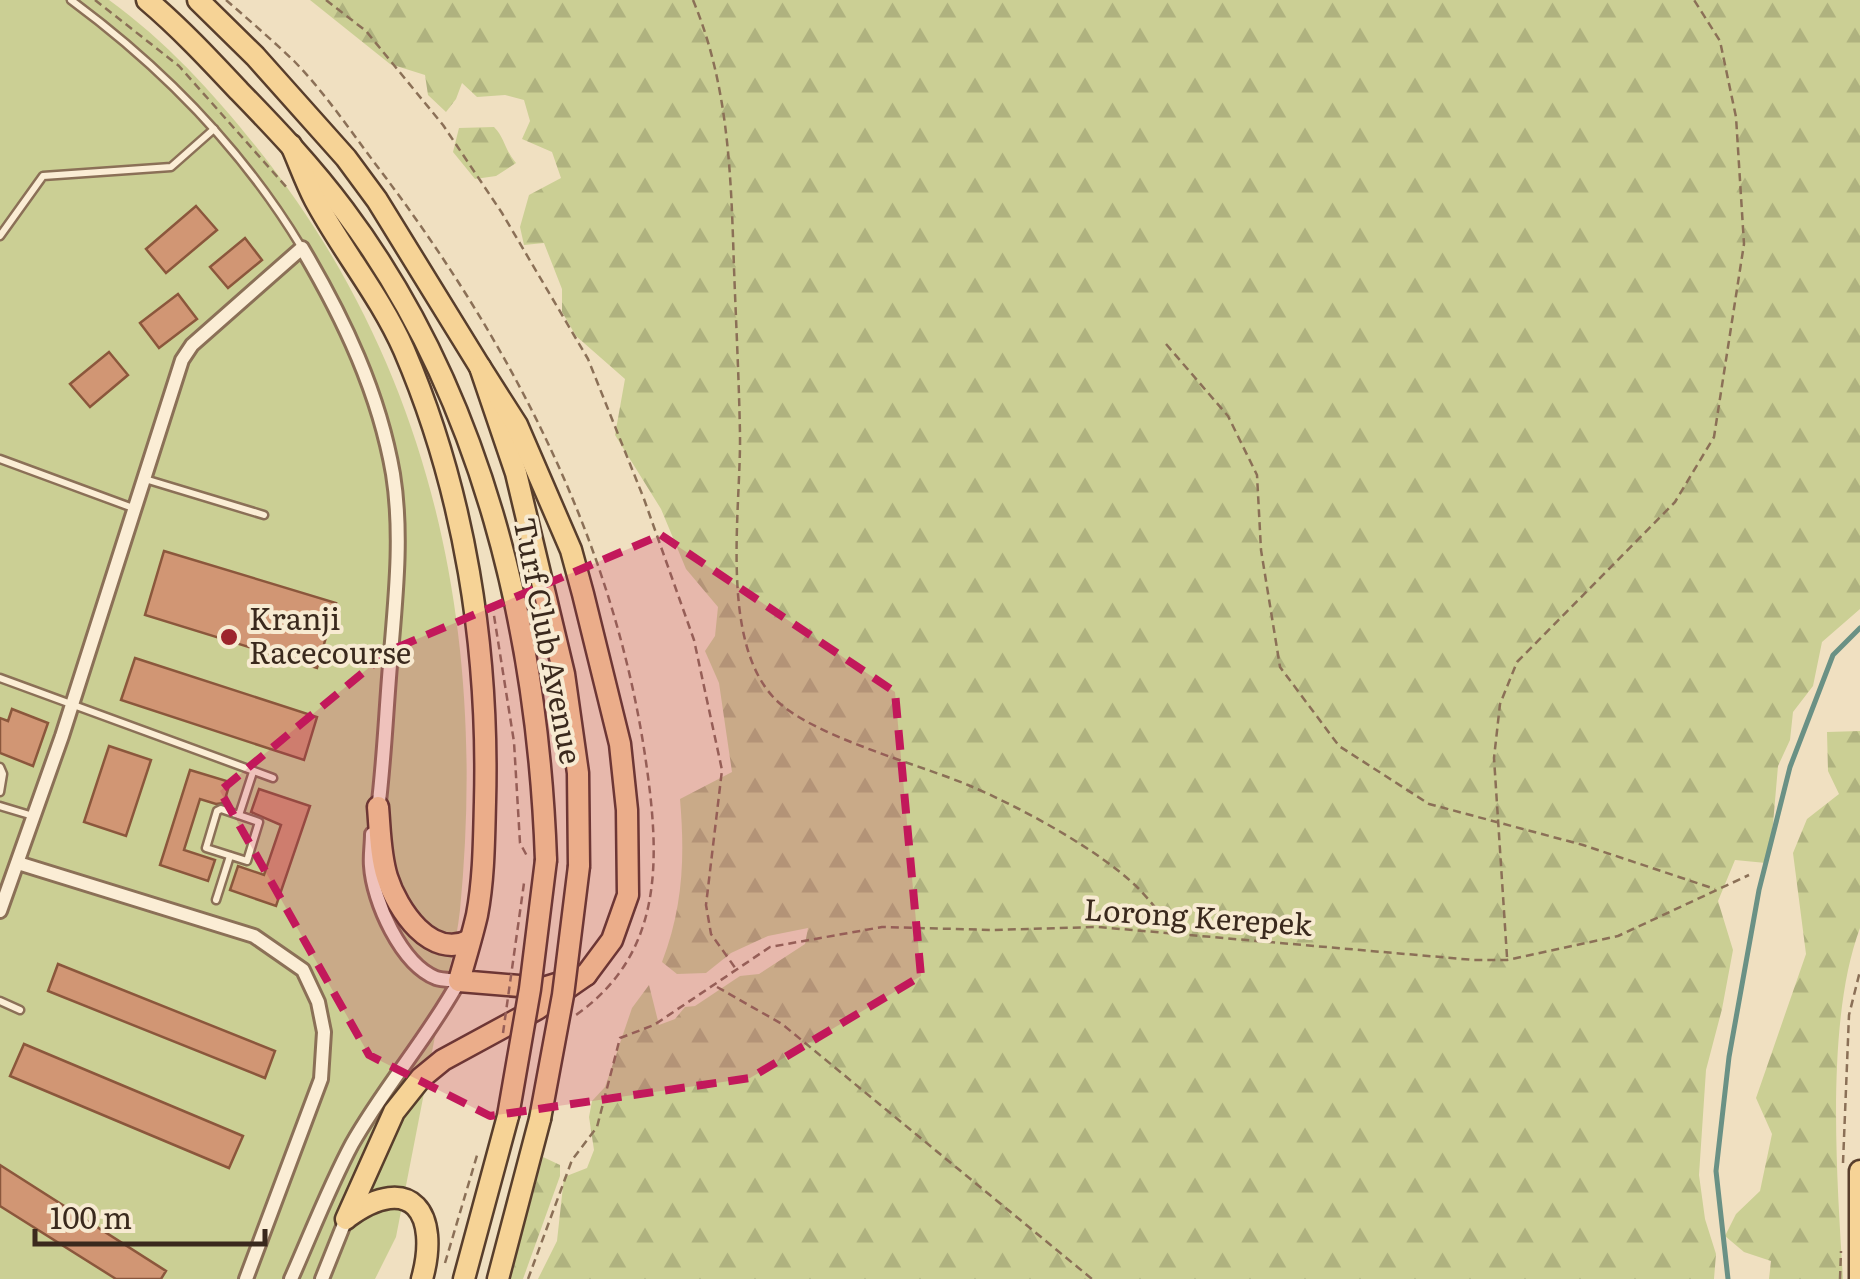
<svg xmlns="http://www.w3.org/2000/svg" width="1860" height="1279" font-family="Literata,serif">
	<defs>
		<pattern id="forest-firs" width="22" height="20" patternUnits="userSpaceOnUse" patternTransform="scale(2.5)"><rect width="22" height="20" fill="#cbcf94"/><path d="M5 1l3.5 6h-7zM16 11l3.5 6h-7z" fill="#afb27f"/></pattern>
	</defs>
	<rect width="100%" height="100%" fill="#f0e0c1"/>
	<path fill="#cbcf94" d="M 0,0 L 109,0 C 166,41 214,94 258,149 C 434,370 487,633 460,910 C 456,947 445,985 438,1021 C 424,1093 410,1165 396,1237 L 375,1279 L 0,1279 Z"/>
	<g fill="url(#forest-firs)">
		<path d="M 310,0 L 1860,0 L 1860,609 L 1822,642 L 1813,686 L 1793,712 L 1790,740 L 1778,766 L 1773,824 L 1766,863 L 1735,860 L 1718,901 L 1733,950 L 1722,1009 L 1706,1070 L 1699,1175 L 1705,1219 L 1716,1254 L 1714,1279 L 538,1279 L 557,1241 L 564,1177 L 587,1168 L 594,1150 L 589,1117 L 592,1101 L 605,1087 L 632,1008 L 649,985 L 659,1025 L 675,1019 L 685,1007 L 695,1006 L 740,976 L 759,974 L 805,944 L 808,928 L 768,936 L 731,953 L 706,973 L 677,974 L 662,962 C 683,907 685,858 680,799 L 732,772 L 719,683 L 705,651 L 715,636 L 718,607 L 686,569 L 661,509 L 615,435 L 625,379 L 576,336 L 562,312 L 562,289 L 544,243 L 524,245 L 520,227 L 529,195 L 561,178 L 552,152 L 522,139 L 530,121 L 524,100 L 505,95 L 477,97 L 462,83 L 456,99 L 446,112 L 428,95 L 425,75 L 390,64 Z"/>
		<path d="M 494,127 C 505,138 504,149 516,163 L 496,176 L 475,179 L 453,152 L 459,128 Z"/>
		<path d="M 1860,731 L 1860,928 C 1825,1022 1837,1178 1843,1279 L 1769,1279 L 1771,1261 L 1744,1252 L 1725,1236 L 1736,1214 L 1760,1191 L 1772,1134 L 1756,1098 L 1806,954 L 1793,853 L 1807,819 L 1839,794 L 1828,771 L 1827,732 Z"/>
		<polygon points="543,1157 560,1165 560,1176 523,1279 510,1279"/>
	</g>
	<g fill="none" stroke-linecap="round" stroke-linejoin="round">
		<polyline stroke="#6a9185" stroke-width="5" points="1728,1279 1716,1171 1729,1057 1759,890 1790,767 1833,655 1860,628"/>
	</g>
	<g fill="#d19674" stroke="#8b573c" stroke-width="2.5">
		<polygon points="196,206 217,230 166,273 146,249"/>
		<polygon points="245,238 262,260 228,288 210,267"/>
		<polygon points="178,294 197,319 159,348 140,323"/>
		<polygon points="109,352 128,375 90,407 70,384"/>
		<polygon points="164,551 336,603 317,668 145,615"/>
		<polygon points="135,658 317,717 304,760 121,700"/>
		<polygon points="12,709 48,723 33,766 0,753 0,718 8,721"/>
		<polygon points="109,746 151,760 126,836 84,822"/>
		<polygon points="190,770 230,782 224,803 216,804 200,799 184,850 215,860 208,881 160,865"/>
		<polygon points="259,789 310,806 276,906 230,890 238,866 264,875 281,825 251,812"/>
		<polygon points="58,964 275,1051 265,1078 48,991"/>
		<polygon points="24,1044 243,1136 229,1168 10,1076"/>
		<polygon points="0,1165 166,1271 161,1279 116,1279 0,1206"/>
	</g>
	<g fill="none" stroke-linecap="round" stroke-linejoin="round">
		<defs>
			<g id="service">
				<path d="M 71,0 C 163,68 243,150 302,248"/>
				<polyline points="0,236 43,176 171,167 214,129"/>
				<polyline points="0,459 133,508"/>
				<polyline points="145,479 264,515"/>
				<polyline points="0,678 273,778"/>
				<polyline points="0,767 3,774 0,792"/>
				<polyline points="0,806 33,816"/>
				<polygon points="221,809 259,822 247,861 206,848 217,811"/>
				<polyline points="239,815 253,772"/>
				<polyline points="216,900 230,856"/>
				<polyline points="0,1001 20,1010"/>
			</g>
			<g id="minor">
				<polyline points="18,863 254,936 303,970 318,1002 324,1032 321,1079 246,1279"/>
				<path d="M 0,911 L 62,736 L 182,360 L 192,345 L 302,248 C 344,319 379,393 393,474 C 403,536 395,603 390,665 C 386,713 384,762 378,810"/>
				<path d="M 291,1279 C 311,1234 329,1187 352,1144 C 384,1087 428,1038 459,981 C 452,980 442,980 436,978 C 401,964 373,901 371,866 C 370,856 372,845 372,834"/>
				<polyline points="322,1279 346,1219"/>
			</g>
			<g id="primary">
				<path d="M 147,0 C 180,28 209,59 239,91 C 276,129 312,167 344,210 C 483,395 538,633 546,860"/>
				<polyline points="198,0 255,56 346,158 377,200 480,367 516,473 564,674 578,773 579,866"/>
				<path d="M 291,145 C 299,163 306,183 315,200 C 343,252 380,296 404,350 C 465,492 489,649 485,802 C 484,839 484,878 477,915 C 472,937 465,959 459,981 L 543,988 L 586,975"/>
				<path d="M 378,807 C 380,830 380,855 387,877 C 397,909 431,961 470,940"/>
				<path d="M 348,1217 C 412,1171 440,1214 422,1279"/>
				<polyline points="346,1219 394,1112 421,1078 443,1060 537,1009 586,975 612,940 628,895 627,810 620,744 583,594 571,550 517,425 480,367"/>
				<polyline points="464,1279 508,1116"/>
				<polyline points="498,1279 540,1119"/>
				<polyline points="1860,1279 1860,1171"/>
			</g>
		</defs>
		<use href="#service" stroke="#8b7057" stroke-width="11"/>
		<use href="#minor" stroke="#8b7057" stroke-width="18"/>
		<use href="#primary" stroke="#583e2c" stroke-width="25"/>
		<g stroke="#8b7057" stroke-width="2.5" stroke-dasharray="8 5" stroke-linecap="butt">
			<polyline points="95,0 179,66 289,190"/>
			<path d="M 226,0 C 249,20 272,40 294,61 C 327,95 354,136 383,174 C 514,348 615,545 646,762 C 660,859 664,953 576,1015"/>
			<polyline points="326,0 366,31 443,125 502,213 588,359 644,499 694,640 722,770 706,905 711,934 736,969"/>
			<path d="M 693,0 C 729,86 731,176 734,268 C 736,323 739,379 740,435 C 741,510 719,641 775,699 C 811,736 918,764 968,785 C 1018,806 1098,849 1137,887 C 1151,901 1163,918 1176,933"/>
			<polyline points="1166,344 1228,416 1257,475 1261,550 1280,667 1339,746 1429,804 1583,845 1715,889"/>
			<polyline points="492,603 514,742 520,843 527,856"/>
			<polyline points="1507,957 1494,758 1500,704 1517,662 1675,502 1714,437 1744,244 1736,117 1720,41 1694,0"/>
			<polyline points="717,987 782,1024 1092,1279"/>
			<polyline points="1843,1163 1849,1015 1860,971"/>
			<polyline points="445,1263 478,1152"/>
			<polyline points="528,1279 572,1160 597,1127 620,1038 654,1025 770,947 882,927 994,930 1098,927 1474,960 1507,960 1618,936 1749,875"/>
			<polyline points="1840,1279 1841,1251"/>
		</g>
		<use href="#service" stroke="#fbedd5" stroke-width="6"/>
		<use href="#minor" stroke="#fbedd5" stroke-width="12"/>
		<use href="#primary" stroke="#f6d396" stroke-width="20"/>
		<defs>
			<g id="primary-bridge">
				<polyline points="508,1116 530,989 546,860"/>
				<polyline points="540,1119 563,995 579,866"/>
			</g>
		</defs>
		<use href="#primary-bridge" stroke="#583e2c" stroke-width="25" stroke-linecap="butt"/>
		<polyline stroke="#8b7057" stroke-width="2.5" stroke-dasharray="8 5" stroke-linecap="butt" points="503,1033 524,883"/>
		<use href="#primary-bridge" stroke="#f6d396" stroke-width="20"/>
	</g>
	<path fill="#c2185b" fill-opacity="0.2" stroke="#c2185b" stroke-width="8" stroke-dasharray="20 12" stroke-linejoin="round" d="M 661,535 L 895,692 L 921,976 L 750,1078 L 490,1116 L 369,1055 L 220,791 L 389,651 Z"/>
	<circle fill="#9d242c" stroke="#f7ead1" stroke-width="4" cx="229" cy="637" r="10"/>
	<g text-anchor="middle" stroke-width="8" stroke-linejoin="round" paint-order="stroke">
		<g font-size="30" fill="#3a291d" stroke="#f7ead1" text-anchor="start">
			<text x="249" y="630">Kranji<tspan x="249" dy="34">Racecourse</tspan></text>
		</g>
		<g font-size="30" fill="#3a291d" stroke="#f7ead1">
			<text transform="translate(547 641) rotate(79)" y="10">Turf Club Avenue</text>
			<text transform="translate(1198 918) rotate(4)" y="10">Lorong Kerepek</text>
		</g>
	</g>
	<path d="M35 1229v15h230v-15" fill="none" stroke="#3a291d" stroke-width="5"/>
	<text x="50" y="1229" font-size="30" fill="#3a291d" stroke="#f7ead1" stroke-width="8" paint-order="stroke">100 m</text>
</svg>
